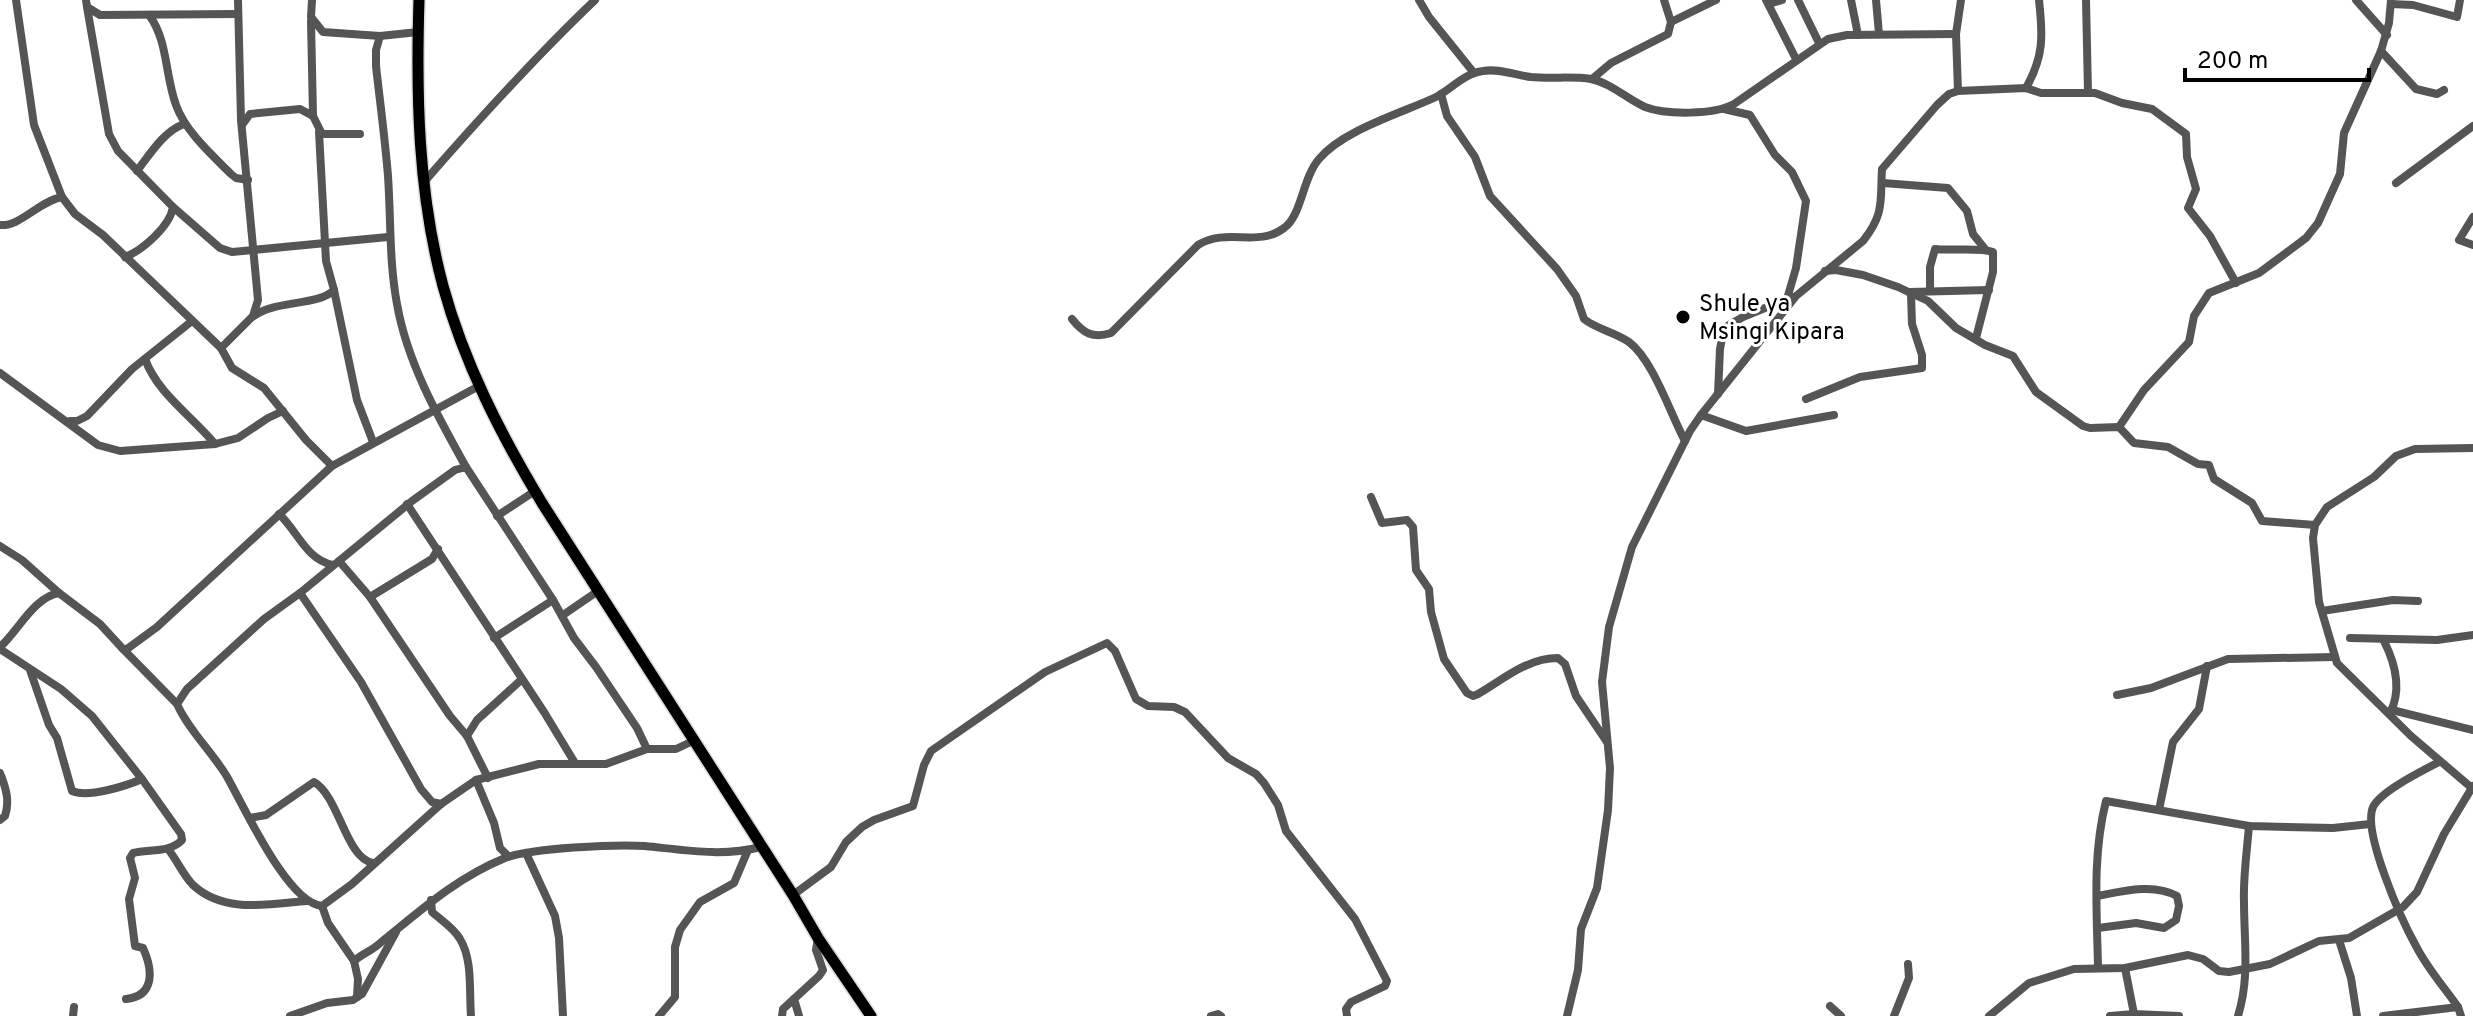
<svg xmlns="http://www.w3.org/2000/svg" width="2473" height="1016" font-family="Overpass,sans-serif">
	<rect width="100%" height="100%" fill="#fff"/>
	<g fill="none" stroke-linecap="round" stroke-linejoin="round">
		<defs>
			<path id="major" d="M 419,0 C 416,96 418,193 443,286 C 464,363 501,435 542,503 L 793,895 L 818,938 L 871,1016"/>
		</defs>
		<use href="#major" stroke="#dbdbdb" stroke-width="14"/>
		<g stroke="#555" stroke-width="8">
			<polyline points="16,0 34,125 62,197"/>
			<polyline points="86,0 87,7 100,15 237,14"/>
			<polyline points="312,0 311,17 323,32 380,36 418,32"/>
			<polyline points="1419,0 1429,17 1474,73"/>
			<polyline points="1766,0 1796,59"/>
			<polyline points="1798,0 1819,43"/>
			<polyline points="1851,0 1858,35"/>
			<polyline points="1876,0 1879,34"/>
			<polyline points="2086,0 2088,92"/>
			<polyline points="2356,0 2387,35"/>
			<polyline points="1769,4 1782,0"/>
			<polyline points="2391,4 2413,5 2457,17 2460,0"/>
			<path d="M 87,7 L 109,134 L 118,151 L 173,207 C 170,226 143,250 125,257"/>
			<path d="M 149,15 C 168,40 165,76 176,105 C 185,131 212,155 231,174 L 236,178 L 248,180"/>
			<polyline points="311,21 313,116"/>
			<polyline points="1671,22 1716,0"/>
			<path d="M 380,36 L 376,50 L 376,66 C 380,102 385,139 388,176 C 391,219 389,261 397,304 C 407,362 438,417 466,467"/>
			<polyline points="2381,51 2416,89 2437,94 2444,90"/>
			<polyline points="1592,79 1611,63 1668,34 1671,22 1664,0"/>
			<path d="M 2026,88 C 2044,56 2043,36 2039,0"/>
			<polyline points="1958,91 1956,34 1961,0"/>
			<path d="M 1441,94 L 1447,116 L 1475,157 L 1490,196 L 1557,269 L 1576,296 L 1584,319 C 1596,329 1615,332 1629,342 C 1653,360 1670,413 1685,441"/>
			<polyline points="1724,109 1750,115 1775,155 1792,172 1806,201 1796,268 1787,299"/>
			<polyline points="242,125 250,114 300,109 313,116 322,134 360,134"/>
			<path d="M 137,171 C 150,154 164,131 184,124"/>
			<path d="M 424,182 C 479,119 534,58 595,0"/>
			<polyline points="1883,183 1948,188 1967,211 1973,234 1985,249"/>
			<polyline points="2396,183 2473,126"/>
			<polyline points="173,207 220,248 232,252 388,237"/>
			<polyline points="2473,217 2459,240 2473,245"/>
			<path d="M 0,225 C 20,227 39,201 62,197 L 75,214 L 103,235 L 221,348 L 232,368 L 264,388 L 306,440 L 332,466"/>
			<polyline points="1825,271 1836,270 1863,275 1898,287 1928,301 1956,328 1985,345 2013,356 2036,392 2083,426 2090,428 2119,427 2134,443 2168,447 2198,464 2209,465 2214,479 2252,503 2262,521 2315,525"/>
			<polyline points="334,290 357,400 373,442"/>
			<path d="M 1930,291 L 1930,267 L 1935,249 C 1951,251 1979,247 1993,252 L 1993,272 L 1976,338"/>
			<polyline points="1909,292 1989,290"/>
			<path d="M 254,316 C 274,300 319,306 334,290 L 326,261 L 319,132"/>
			<path d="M 1072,319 C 1083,333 1093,339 1111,333 L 1198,245 C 1227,227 1258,248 1284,228 C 1302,215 1302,179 1319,159 C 1343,130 1402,113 1436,97 C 1451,89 1465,73 1483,71 C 1498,68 1515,75 1531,77 C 1551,79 1572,76 1591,79 C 1611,83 1627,99 1645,107 C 1666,115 1714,115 1734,104 L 1828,39 L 1847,35 L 1956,34"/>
			<polyline points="221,348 253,316 258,300 241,120 238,0"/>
			<path d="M 145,359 C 158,394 191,415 215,444"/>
			<polyline points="0,373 98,445 120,451 215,444 238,438 268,418 283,411"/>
			<polyline points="1718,394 1720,349 1724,328 1743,317 1792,297"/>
			<polyline points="1806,399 1860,377 1922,368 1922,355 1912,324 1911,294"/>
			<polyline points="1701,415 1746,431 1834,415"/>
			<polyline points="70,421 77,421 87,416 132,369 192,321"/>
			<polyline points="2119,427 2144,390 2189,342 2194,316 2209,293 2259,273 2306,238 2318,223 2340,174 2344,133 2381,51 2389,23 2391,0"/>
			<polyline points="2473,448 2415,449 2396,456 2374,477 2327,507 2315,525 2313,538 2319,602 2337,663 2411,736 2473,789"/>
			<path d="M 1371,497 L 1382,523 L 1407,520 L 1413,527 L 1416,570 L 1429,589 L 1431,612 L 1444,659 L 1467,693 L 1473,696 L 1478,694 C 1504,679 1527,658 1558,658 L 1565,664 L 1576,696 L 1607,742"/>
			<polyline points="407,504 544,712 575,763"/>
			<path d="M 279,514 C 297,530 306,560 333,565"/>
			<polyline points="497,516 535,491"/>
			<polyline points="0,546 22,560 59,593"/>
			<polyline points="339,561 370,597 450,716 467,736 488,778"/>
			<polyline points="300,593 361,682 421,789 432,802 441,804"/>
			<polyline points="370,597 432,559 438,549"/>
			<polyline points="2322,611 2393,600 2418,601"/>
			<polyline points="563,615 598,591"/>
			<polyline points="494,638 553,600"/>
			<polyline points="2350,638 2437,640 2473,635"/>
			<path d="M 2384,641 C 2395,663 2402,690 2390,713"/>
			<path d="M 0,647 C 18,631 34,597 59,593 L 100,624 L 123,649 L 127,649 L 157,627 L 332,466 L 479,386"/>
			<path d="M 0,649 L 61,689 L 92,716 L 142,779 L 181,834 L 182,840 C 170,853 149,849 133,853 L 130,858 L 135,878 L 129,899 L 135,946 L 143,948 C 153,970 155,996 126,999"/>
			<polyline points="123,649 177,704"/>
			<path d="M 30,670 L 49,725 L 57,738 L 72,791 C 88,798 126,786 142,779"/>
			<polyline points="2117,695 2151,688 2228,659 2334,657"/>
			<polyline points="2392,710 2473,730"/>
			<polyline points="467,736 477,720 521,680"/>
			<path d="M 647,749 L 637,728 L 596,667 L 574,638 L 553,600 L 466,467 L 455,470 L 412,501 L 300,593 L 264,619 L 187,689 L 177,704 C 188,729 211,751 226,775 C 243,804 287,903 322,906 L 352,884 L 441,804 L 476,780 L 539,764 L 606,764 L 647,749 L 676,749 L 693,741"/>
			<path d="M 2439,762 C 2422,771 2381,791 2373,807 C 2362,832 2402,921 2416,946 C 2427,968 2444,987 2458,1007 L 2461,1016"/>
			<path d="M 0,773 C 6,788 10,801 5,816 L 0,820"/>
			<polyline points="476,780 494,823 500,848 508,856"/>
			<polyline points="2159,810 2173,742 2199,709 2207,666"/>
			<path d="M 250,818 L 266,815 L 314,782 C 339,796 346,859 373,863"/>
			<path d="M 168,849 C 177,860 183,875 193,885 C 224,914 269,904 307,901"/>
			<polyline points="526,853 555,916 559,938 563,1016"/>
			<polyline points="793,895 831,867 846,842 862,827 874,820 913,806 924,765 931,751 1045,672 1107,643 1115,651 1136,699 1148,706 1174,707 1185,712 1228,758 1256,774 1264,783 1278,805 1286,831 1355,919 1387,981 1385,986 1351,1002 1346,1009 1347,1016"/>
			<path d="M 431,900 L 432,912 C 441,920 454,928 460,939 C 473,960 469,992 471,1016"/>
			<path d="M 322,906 L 328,923 L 354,961 C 362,954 371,951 379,944 C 420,911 456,878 505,858 C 530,848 617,844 645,846 C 685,850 721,857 761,847"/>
			<path d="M 2098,928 L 2136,923 L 2164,928 L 2176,920 L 2179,906 L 2177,896 C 2154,883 2123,891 2098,896"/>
			<polyline points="2339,940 2351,978 2357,1016"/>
			<polyline points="354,961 358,979 357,997"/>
			<path d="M 2098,968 C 2097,912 2092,856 2106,801 L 2249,826 L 2333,828 L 2370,824"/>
			<polyline points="2125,968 2134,1014 2179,1016"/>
			<polyline points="794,999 799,1016"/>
			<polyline points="1830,1006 1841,1016"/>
			<polyline points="73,1016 74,1007"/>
			<polyline points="290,1016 327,1003 353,1000 362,994 396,932"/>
			<polyline points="659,1016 675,997 675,947 680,930 700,902 734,883 748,850"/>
			<polyline points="782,1016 783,1009 819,976 823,970 816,950 818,938"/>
			<polyline points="1211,1016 1218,1014 1221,1016"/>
			<path d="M 1567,1016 L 1578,970 L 1581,929 L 1597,888 L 1608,810 L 1610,768 L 1602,682 L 1609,627 L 1632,547 L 1690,431 L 1701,415 L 1796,296 L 1863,241 C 1885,213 1880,201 1882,169 L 1937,105 L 1949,94 L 1958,91 L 2026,88 L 2041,93 L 2095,93 L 2122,103 L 2152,109 L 2186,134 L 2187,157 L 2196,189 L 2188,208 L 2210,236 L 2236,283"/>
			<polyline points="1894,1016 1909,978 1908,964"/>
			<polyline points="1989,1016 2029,983 2074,969 2125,968 2188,955 2203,959 2219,971 2229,972 2270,964 2319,941 2349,938 2403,907 2417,892 2444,834 2473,786"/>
			<polyline points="2110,1016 2134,1014"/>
			<path d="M 2238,1016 C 2250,977 2244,942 2244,902 C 2243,877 2247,851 2249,826"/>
			<polyline points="2383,1016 2458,1007"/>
		</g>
		<use href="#major" stroke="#000" stroke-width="11"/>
	</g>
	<circle fill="#000" stroke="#fff" stroke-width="3" cx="1683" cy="317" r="8"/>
	<g text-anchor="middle" stroke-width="6" stroke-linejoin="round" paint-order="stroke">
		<g font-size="24" fill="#000" stroke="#fff" text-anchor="start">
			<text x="1699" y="311">Shule ya<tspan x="1699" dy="28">Msingi Kipara</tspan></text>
		</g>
	</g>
	<path d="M2185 68v12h184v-12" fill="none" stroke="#000000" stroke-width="4"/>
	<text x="2197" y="68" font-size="24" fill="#000000" stroke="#ffffff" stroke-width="6" paint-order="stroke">200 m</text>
</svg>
